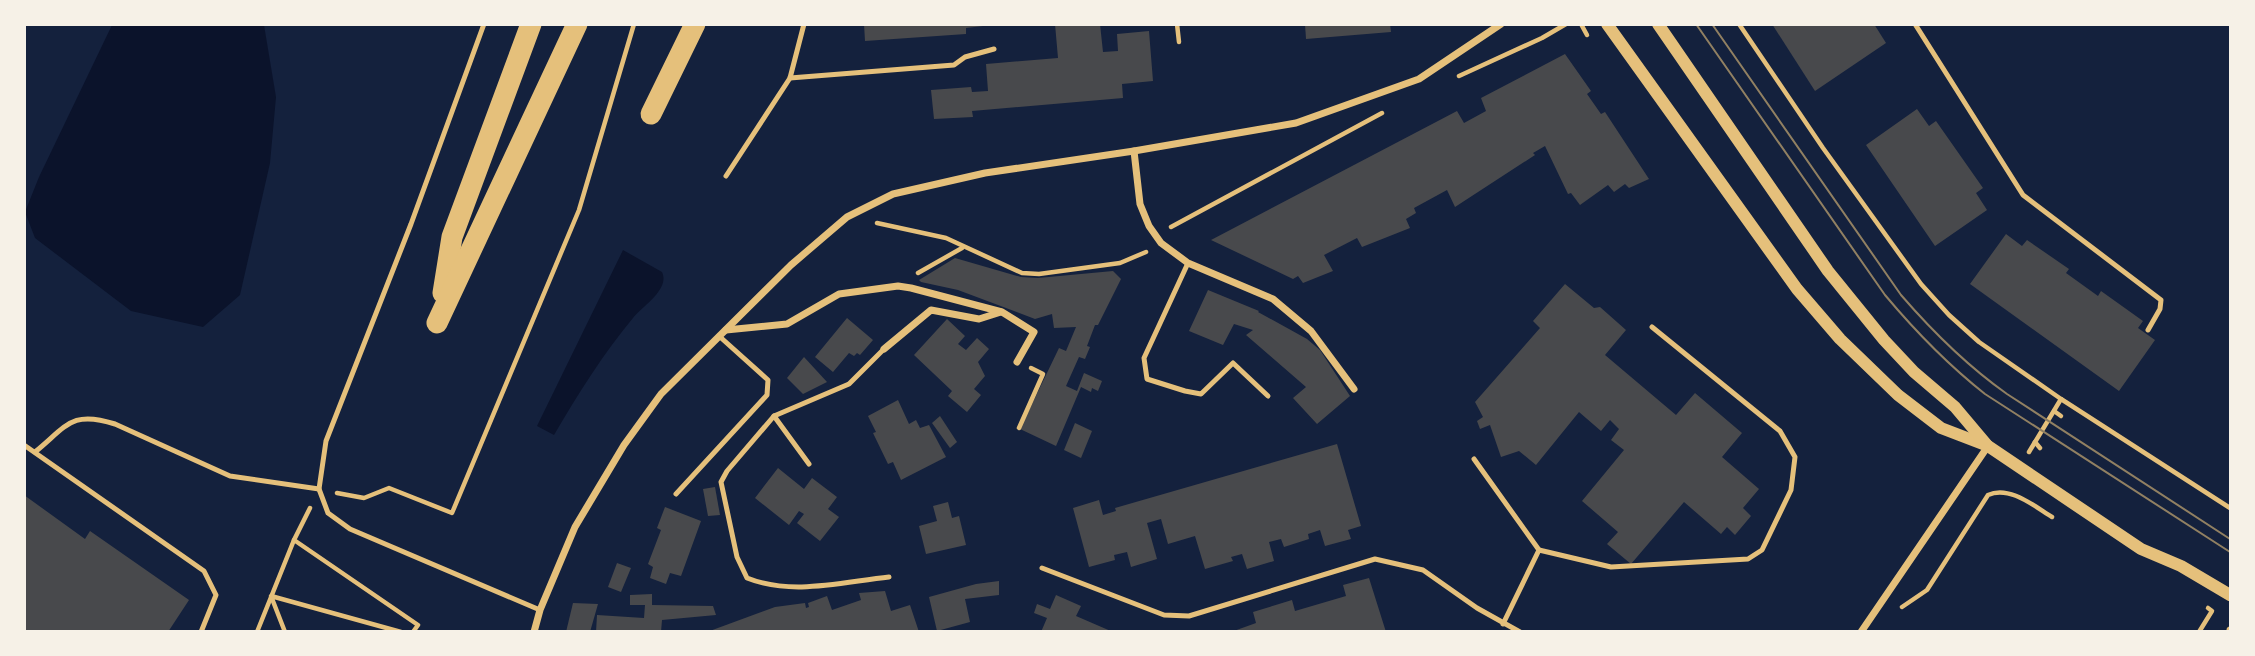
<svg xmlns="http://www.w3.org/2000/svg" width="2255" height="656" font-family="Karla,sans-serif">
	<rect width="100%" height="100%" fill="#14213d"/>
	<g fill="#0b132b">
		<polygon points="112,25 264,25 276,97 270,163 240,295 203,327 131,311 35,238 25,212 39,177"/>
		<path d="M 623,250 L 662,272 C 670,289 644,305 633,318 C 603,354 578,394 554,435 L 537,426 Z"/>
	</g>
	<g fill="#48494c">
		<polygon points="864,24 983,24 983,26 966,28 966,34 865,41"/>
		<polygon points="1055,24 1100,24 1103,52 1118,51 1117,34 1149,31 1153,81 1122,84 1123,98 972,111 973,117 934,119 931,90 971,87 972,92 988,91 986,64 1058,58"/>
		<polygon points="1305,24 1390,24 1391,32 1306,39"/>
		<polygon points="1772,24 1874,24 1886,43 1815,91"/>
		<polygon points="1565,54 1591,91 1587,94 1601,114 1605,112 1649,179 1629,188 1625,184 1614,192 1608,185 1580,205 1571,193 1568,194 1545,146 1533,153 1535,155 1455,207 1447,190 1414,208 1416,213 1406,219 1410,228 1362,247 1357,238 1324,255 1333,271 1303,283 1298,276 1293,279 1211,240 1457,111 1464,123 1486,111 1481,98"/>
		<polygon points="1917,109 1929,126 1936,121 1983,188 1976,193 1987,210 1935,246 1866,145"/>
		<polygon points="2006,234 2022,246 2027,240 2069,269 2066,273 2098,296 2101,291 2143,321 2138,328 2155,340 2119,391 1970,284"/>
		<polygon points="955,258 1021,277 1038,278 1113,271 1121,279 1098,325 1095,325 1087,346 1090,347 1085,359 1079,357 1066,386 1077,391 1084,373 1102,381 1098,391 1092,388 1091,392 1081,387 1056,446 1020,429 1059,348 1066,351 1076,327 1054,328 1052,314 1035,319 958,290 921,282 919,280"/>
		<polygon points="1565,284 1594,308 1600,307 1626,330 1605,355 1676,415 1695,393 1742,433 1722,457 1759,489 1743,508 1751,516 1735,535 1727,527 1721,534 1684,502 1631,564 1607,544 1618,532 1582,501 1624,450 1611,440 1619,429 1610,420 1601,431 1579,412 1536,465 1519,451 1501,457 1490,425 1480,429 1477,421 1483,417 1475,402 1540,328 1533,321"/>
		<polygon points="1208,290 1259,311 1258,312 1307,339 1320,350 1350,396 1317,424 1293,398 1306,387 1246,335 1253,330 1234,324 1223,345 1189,331"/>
		<polygon points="847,318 873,340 860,355 857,353 854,356 849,353 833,372 815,357"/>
		<polygon points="947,319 965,336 958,344 966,350 977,338 989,349 978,362 985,376 974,389 981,395 967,412 948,396 952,391 914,355"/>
		<polygon points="804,357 827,382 803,394 787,378"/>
		<polygon points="898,400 909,424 916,420 920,428 929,425 946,457 901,480 893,462 888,464 873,433 876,432 868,416"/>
		<polygon points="940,416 957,442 950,448 932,423"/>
		<polygon points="1075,423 1092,431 1081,458 1064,450"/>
		<polygon points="1337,444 1361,526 1348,530 1351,539 1325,546 1320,530 1308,534 1309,539 1284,547 1281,539 1269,542 1274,561 1247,569 1242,554 1231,557 1233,561 1205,569 1195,536 1168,544 1161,519 1147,523 1157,559 1131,567 1127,552 1114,555 1115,560 1089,567 1073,508 1099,500 1103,515 1116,511 1115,508"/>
		<polygon points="778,468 804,489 812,478 837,497 828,509 839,517 820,541 797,523 804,514 799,511 789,525 755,498"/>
		<polygon points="715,487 720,515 708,516 703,489"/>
		<polygon points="24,495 85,539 90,531 189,600 168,632 24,632"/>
		<polygon points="948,502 952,518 959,516 966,545 926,554 919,526 937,521 933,506"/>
		<polygon points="665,507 701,521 681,576 670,573 666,584 650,578 653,567 648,564 661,530 657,528"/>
		<polygon points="617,563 631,568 621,592 608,587"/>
		<polygon points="1369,578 1386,632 1231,632 1256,623 1253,612 1292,600 1295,611 1346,596 1343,585"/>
		<polygon points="999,581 999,595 965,599 970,622 937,631 929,597 976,584"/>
		<polygon points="885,591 891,611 910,605 919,632 707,632 775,607 805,603 806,608 809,607 808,603 827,596 832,610 861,600 859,593"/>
		<polygon points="652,594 652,605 713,606 716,615 662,620 661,632 596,632 597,615 644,618 645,605 630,605 630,595"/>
		<polygon points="1056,595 1081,606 1076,616 1113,632 1041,632 1047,618 1034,613 1037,604 1050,609"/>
		<polygon points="573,603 598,604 590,632 566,632"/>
	</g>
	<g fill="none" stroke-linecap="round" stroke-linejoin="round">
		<g stroke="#e5c07b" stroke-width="4.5">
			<polyline points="1177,24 1179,42"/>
			<polyline points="1581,24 1587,35"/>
			<polyline points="1739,24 1823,148 1921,284 1949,315 1979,342 2061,399 2230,508"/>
			<polyline points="1459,76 1542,38 1566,24"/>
			<polyline points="877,223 946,238 1022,273 1039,274 1120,263 1146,252"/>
			<polyline points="1171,227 1382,113"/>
			<polyline points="918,273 962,248"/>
			<polyline points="2054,411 2061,416"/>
			<polyline points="1019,428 1043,374 1031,368"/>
			<polyline points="2035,442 2040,448"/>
			<polyline points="2029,452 2061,399"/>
			<polyline points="337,493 364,498 389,488 452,513 579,210 634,24"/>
			<polyline points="310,508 294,540 418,625 413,632"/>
			<path d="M 1902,607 L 1927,590 L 1988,495 C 2009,485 2034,506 2052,517"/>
			<polyline points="257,632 294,540"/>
			<polyline points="285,632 271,596 401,632"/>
			<polyline points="2199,632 2212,611 2208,608"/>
		</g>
		<g stroke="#e5c07b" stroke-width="5">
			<polyline points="484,24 411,224 326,441 319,489 328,513 350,529 540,610"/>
			<polyline points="1915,24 2023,195 2161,300 2160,309 2148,330"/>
			<polyline points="790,78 954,65 965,57 994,49"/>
			<polyline points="726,176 790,78 804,24"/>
			<polyline points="1188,263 1144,358 1147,379 1185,391 1201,394 1233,363 1268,396"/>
			<path d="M 884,349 L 849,384 L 774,416 L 727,471 L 721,482 L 737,557 L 747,578 C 792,596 842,582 889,577"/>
			<polyline points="774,416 809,464"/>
			<polyline points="24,445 204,571 216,595 201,632"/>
			<path d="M 35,452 C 67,426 71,410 115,424 L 230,476 L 319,489"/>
			<polyline points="1474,459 1539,550 1503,624"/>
			<polyline points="676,494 767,395 768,380 719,336"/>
			<polyline points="1539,550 1611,567 1748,559 1762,550 1791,490 1795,457 1780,431 1652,327"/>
			<polyline points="1042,568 1164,615 1189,616 1375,559 1423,570 1477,608 1520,632"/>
		</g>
		<g stroke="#e5c07b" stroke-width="7">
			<polyline points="1134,151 1140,204 1149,226 1161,243 1188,263 1273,299 1311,331 1354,389"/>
			<polyline points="726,330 787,324 839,294 898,286 911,288 1002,312 1034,332 1017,362"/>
			<polyline points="884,349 931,310 979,319 1001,312"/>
			<polyline points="534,632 540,610 575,527 624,445 661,394 791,265 847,217 893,194 985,173 1134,151 1296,123 1419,79 1501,24"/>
			<polyline points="1861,632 1988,446"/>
			<polyline points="2230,632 2230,630"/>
		</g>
		<g stroke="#e5c07b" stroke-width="12">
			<polyline points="1607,24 1797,289 1840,339 1898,395 1941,428 1988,446 2141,549 2181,566 2230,595"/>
			<polyline points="1658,24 1828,271 1884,340 1914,372 1955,407 1987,445"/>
		</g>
		<g stroke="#e5c07b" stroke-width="21">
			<polyline points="651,114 695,24"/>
			<polyline points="443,293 452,237 531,24"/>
			<polyline points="437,323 577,24"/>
		</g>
		<g stroke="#918062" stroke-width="2">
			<path d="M 1696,24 L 1885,295 C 1916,332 1947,364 1985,394 L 2230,552"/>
			<path d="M 1712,24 L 1901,295 C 1933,332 1966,365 2007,394 L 2230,539"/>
		</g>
	</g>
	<rect width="2255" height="656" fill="none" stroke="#f6f1e7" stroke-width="52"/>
</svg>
